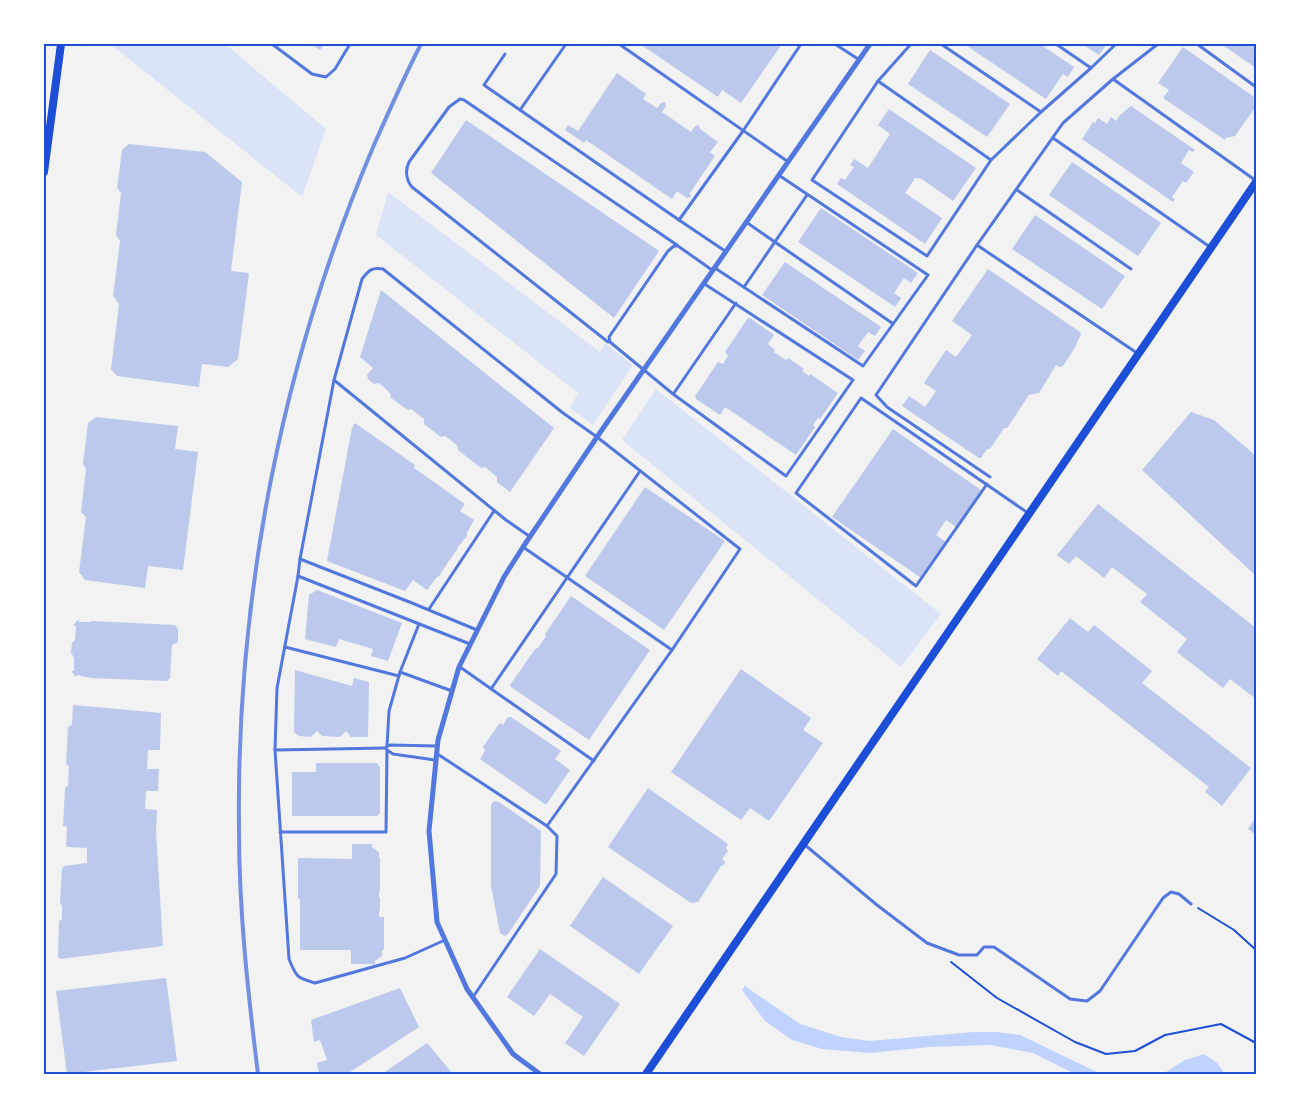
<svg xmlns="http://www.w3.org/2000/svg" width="1300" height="1118" font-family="'DejaVu Sans',sans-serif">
	<rect width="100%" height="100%" fill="#f2f2f2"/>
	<g fill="#dbe4f7">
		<polygon points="110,44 225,44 326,129 302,197"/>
		<polygon points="388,192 600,352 605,343 633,365 593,425 570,408 578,393 376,235"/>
		<polygon points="656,389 941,614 901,667 622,440"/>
	</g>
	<g fill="#bfd3fe">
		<polygon points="745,986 800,1024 841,1037 869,1041 974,1032 996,1032 1020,1035 1101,1074 1075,1074 1033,1053 990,1045 929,1047 870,1053 822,1049 792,1040 765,1021 742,990"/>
		<polygon points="1204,1054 1217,1063 1225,1074 1163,1074 1185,1060"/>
	</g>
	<g fill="#bdc9ec">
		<polygon points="311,44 324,44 320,50"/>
		<polygon points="640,44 782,44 741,103 722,90 718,97"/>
		<polygon points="964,44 1040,44 1074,67 1068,77 1063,74 1046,99"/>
		<polygon points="1082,44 1107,44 1099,55"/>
		<polygon points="1221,44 1256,44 1256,68"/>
		<polygon points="1183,47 1254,97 1253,99 1255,108 1235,136 1226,138 1225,140 1163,98 1169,90 1158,83"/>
		<polygon points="930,50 1010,104 987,137 908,84"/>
		<polygon points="617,73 646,94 643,99 657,108 661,103 665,102 666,106 662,112 691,132 695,126 699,125 700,129 718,142 710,152 715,156 690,193 691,197 687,198 677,191 672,199 586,140 584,143 565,130 568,125 578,131"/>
		<polygon points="1131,106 1195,150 1193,152 1189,150 1181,163 1194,172 1186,183 1183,181 1172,197 1175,199 1173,202 1082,139 1093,122 1095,123 1098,118 1107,124 1111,117 1116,121 1120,115"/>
		<polygon points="889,109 976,168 953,201 922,179 915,178 905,193 942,218 925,244 837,184 841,178 845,180 854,167 850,165 854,159 868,168 890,134 878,125"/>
		<polygon points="466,120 659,251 614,318 431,173"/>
		<polygon points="129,144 205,152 242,182 231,271 249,273 238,359 228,367 202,364 199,387 117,376 111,369 119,304 113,296 120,241 116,235 121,193 117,188 122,150"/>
		<polygon points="1072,162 1161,223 1138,256 1049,195"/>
		<polygon points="821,208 918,273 911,283 904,278 894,293 901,298 895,307 798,242"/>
		<polygon points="1035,215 1125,276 1102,309 1012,249"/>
		<polygon points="785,262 881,327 875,336 868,332 858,346 865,351 858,360 762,295"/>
		<polygon points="988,269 1080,332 1081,335 1076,344 1076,346 1063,366 1060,367 1056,365 1039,393 1029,395 1007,428 1004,428 990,449 987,449 981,458 979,458 902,406 909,396 925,407 936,391 924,383 946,350 956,357 972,335 952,321"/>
		<polygon points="381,290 554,428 510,492 497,482 497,477 485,467 481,468 458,450 457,445 445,436 441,437 424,424 424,419 411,409 408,410 391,398 390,393 379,383 374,384 368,379 367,375 373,368 360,357"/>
		<polygon points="748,318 749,319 750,318 774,335 768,344 775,350 774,352 786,360 788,358 804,369 802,371 809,376 810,374 838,393 820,419 818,418 813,425 815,427 796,455 725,407 720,415 696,399 695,396 718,362 723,364 728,356 725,352"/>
		<polygon points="1191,412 1214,420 1256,456 1256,576 1142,470"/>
		<polygon points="96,417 178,426 175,449 198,452 183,570 148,566 145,588 85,580 79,572 86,517 81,512 86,469 83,464 88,423"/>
		<polygon points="355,423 415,465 414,468 465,504 460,511 474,520 467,533 467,536 458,547 457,550 455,552 439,576 436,578 427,590 413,580 405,591 327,561 352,428"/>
		<polygon points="893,429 981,490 956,527 946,520 936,535 946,542 921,578 832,517"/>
		<polygon points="645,487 725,541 664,630 585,576"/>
		<polygon points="1098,504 1256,628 1256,699 1230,679 1223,688 1177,652 1187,639 1140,602 1147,594 1112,567 1104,578 1076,556 1069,564 1057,555"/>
		<polygon points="317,590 402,623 388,661 371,656 373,649 339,639 336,647 305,639 309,595"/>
		<polygon points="571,596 650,650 589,740 511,687 510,685 535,649 538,648 546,636 545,634"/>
		<polygon points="1070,618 1088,632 1094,625 1152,671 1142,683 1251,768 1222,806 1205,792 1209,787 1061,671 1058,676 1037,659"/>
		<polygon points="79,619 79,622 91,622 91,621 175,625 178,629 178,642 172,645 170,678 167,681 91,678 77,675 76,677 71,671 74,671 74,657 72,656 73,654 71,654 72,643 75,640 76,626 73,625"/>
		<polygon points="741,669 811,718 803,730 823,743 769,821 750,808 741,820 671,772"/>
		<polygon points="295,670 352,686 354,678 369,682 368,737 351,737 346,731 340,737 322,736 317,731 311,737 299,736 294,732"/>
		<polygon points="74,705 161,713 160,750 148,750 147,769 159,769 158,791 146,791 145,809 157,810 156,831 163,946 60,959 58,957 59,921 62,919 62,906 60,903 62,869 64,866 87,863 87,848 67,847 66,845 67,827 63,826 65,788 68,786 69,766 66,764 68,727 72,725 73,706"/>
		<polygon points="508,717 511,717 561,751 555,759 570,770 546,805 480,759 485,751 483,747 499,724 501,723 503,725"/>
		<polygon points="316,763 378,763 378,766 380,766 380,814 378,814 378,816 292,816 292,772 316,772"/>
		<polygon points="648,788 728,844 726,848 728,851 722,859 725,862 724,865 721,866 698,902 691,903 608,847"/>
		<polygon points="495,801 499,802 541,831 540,886 508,934 505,936 500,933 491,886 491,806 492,803"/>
		<polygon points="1256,817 1256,835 1248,829"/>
		<polygon points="352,844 372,844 372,847 377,851 379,852 379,858 380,858 380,891 379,891 379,897 380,898 380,911 379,911 379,917 384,917 384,950 382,950 382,957 380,957 375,961 375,964 351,964 351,950 300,950 300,899 298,899 298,858 352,859"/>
		<polygon points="603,877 673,926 639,974 570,926"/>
		<polygon points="540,949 620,1004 584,1056 565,1043 583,1017 550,994 534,1016 507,997"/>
		<polygon points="166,978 177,1061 67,1074 56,991"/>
		<polygon points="400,988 419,1027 347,1074 319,1074 317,1063 327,1060 320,1040 314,1042 311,1020"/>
		<polygon points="427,1043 453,1074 382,1074"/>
	</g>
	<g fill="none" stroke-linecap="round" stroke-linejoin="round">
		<g stroke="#1d4ed8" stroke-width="2">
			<polyline points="1198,908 1234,930 1256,950"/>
			<polyline points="951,962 997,998 1075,1042 1106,1054 1135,1051 1165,1035 1221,1024 1256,1043"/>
		</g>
		<g stroke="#5277de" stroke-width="3">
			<polyline points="272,44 312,74 326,77 335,69 350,44"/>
			<polyline points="566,44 520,110 679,220 743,131 801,44"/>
			<polyline points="619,44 787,161"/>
			<polyline points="835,44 858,59"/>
			<polyline points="911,44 878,81 812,180 927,256 991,160 1041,112 1091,68"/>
			<polyline points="941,44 1041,112"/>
			<polyline points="1056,44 1091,68 1116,44"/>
			<polyline points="1197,44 1256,87"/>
			<polyline points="505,54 484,85 520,110"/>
			<polyline points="1113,79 1255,180"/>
			<polyline points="878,81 991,160"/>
			<polyline points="1053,138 1210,247"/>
			<polyline points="1017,190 1131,269"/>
			<polyline points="679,220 725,251"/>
			<polyline points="746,222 892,323"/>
			<polyline points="977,245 1137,353"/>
			<polyline points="715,268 863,366 928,275 780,176"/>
			<polyline points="703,283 853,380 786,476 673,394 610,342 609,337 668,251 674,246 678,246 712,270"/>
			<polyline points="744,287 807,195"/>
			<path d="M 608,342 L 412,187 C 406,180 405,170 409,162 L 449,107 L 460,99 L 464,100 L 677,245"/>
			<polyline points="334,380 300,559 412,603 477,630"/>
			<polyline points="674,393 736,303"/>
			<polyline points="990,477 887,407 876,395 977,245 1063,123 1113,79 1158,44"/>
			<polyline points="987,484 916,586 796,493 861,398 1028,513"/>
			<path d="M 529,536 L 506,520 L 334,380 L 362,279 C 369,270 372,267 383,269 L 563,413 L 597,437 L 740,549 L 672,650 L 547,826"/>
			<polyline points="523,547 672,650"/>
			<polyline points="300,559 298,576 470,644"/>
			<path d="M 298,576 L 277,688 L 275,750 L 289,959 C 296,976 296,978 315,983 L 405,958 L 445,940"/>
			<polyline points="429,609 494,511"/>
			<polyline points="285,647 399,676"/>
			<polyline points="460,667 594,761"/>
			<polyline points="400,672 452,691"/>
			<polyline points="491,689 640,471"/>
			<polyline points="387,746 391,745 436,746"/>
			<polyline points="275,750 386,748"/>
			<polyline points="387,750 393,754 435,760"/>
			<polyline points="436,753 547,826 557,836 556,874 473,997"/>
			<polyline points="280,832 386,832 387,750 386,748 387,746 389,711 400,672 419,624"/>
			<polyline points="805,845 877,905 927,943 959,955 977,955 984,947 994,947 1070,999 1087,1001 1100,991 1163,898 1171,892 1179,894 1191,904"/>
		</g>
		<polyline stroke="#5277de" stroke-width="5" points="540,1074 513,1054 467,989 437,922 429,831 438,740 459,667 504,577 523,547 597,437 870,44"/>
		<g stroke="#1d4ed8" stroke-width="8">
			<polyline points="44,172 61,44"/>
			<polyline points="646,1074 1256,182"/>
		</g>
		<path stroke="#7290e2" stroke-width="4" d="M 258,1074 C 248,993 239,912 239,830 C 236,595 282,361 374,145 C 389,111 404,77 421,44"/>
	</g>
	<rect width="1300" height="1118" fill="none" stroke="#ffffff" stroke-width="90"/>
	<rect x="45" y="45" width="1210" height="1028" fill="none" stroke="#1d4ed8" stroke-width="2"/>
</svg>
